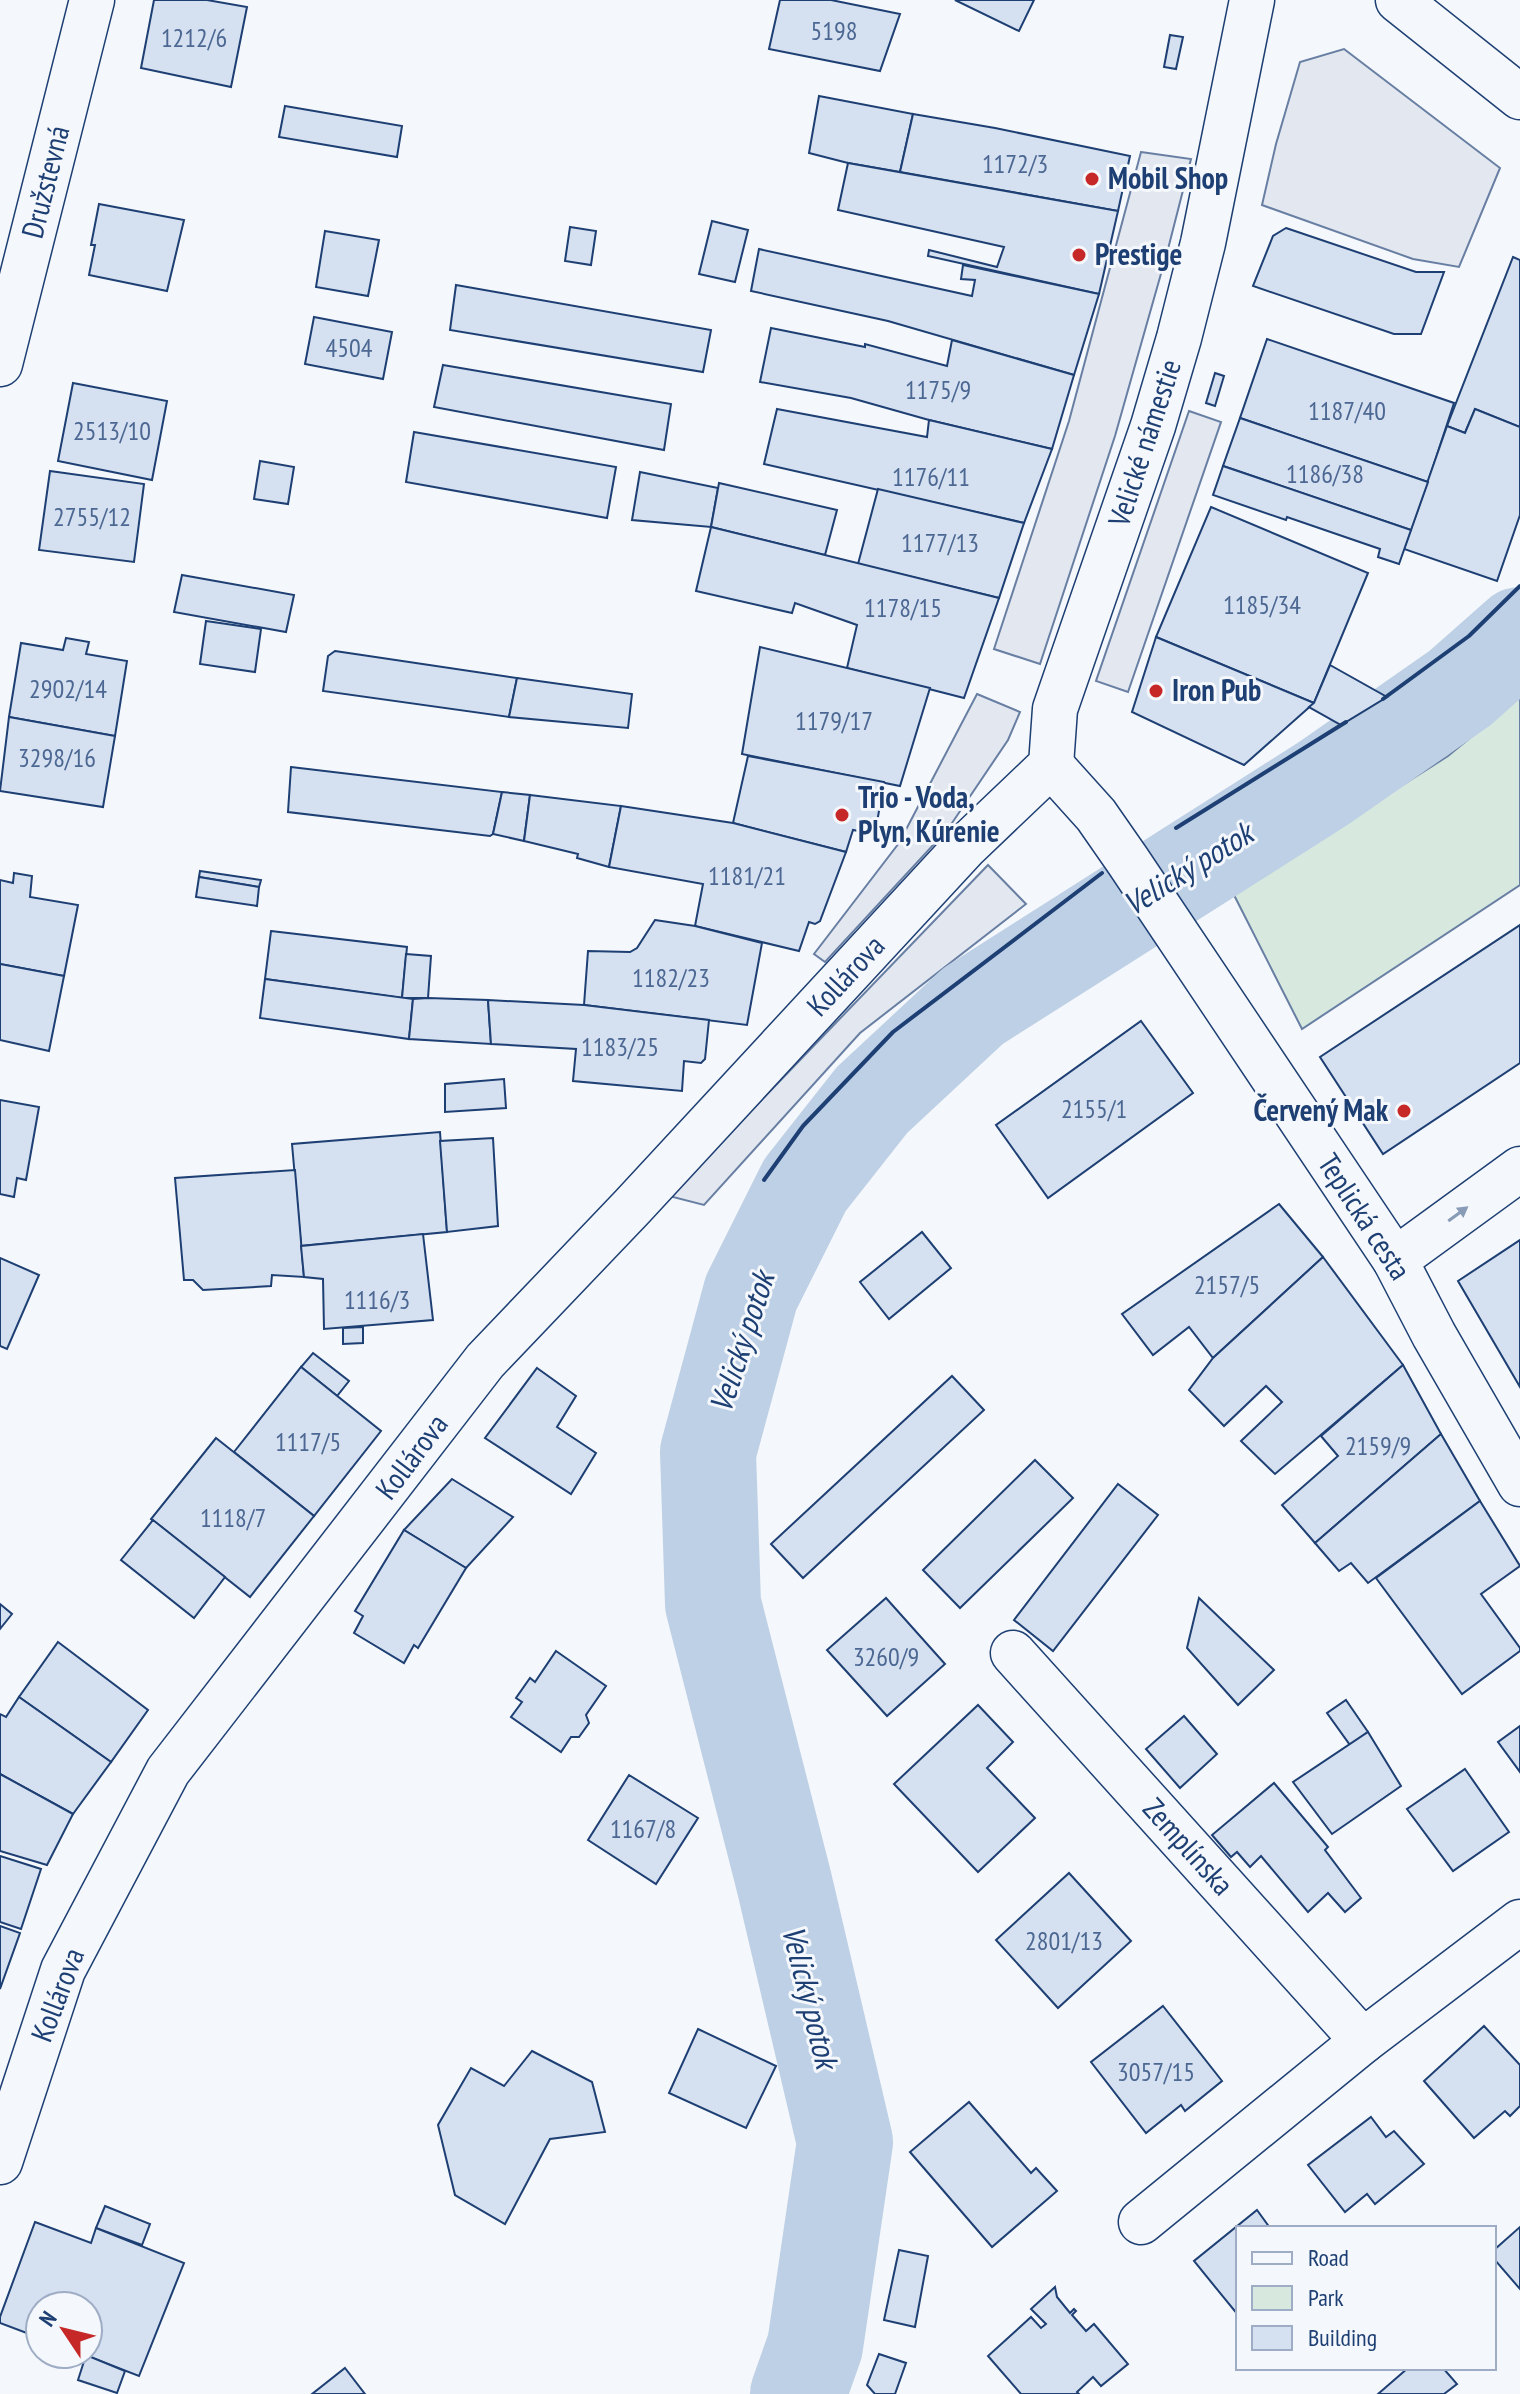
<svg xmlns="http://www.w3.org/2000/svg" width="1520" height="2394" font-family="'PT Sans Narrow',sans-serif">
	<rect width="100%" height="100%" fill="#f4f7fb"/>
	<polygon fill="#d7e8df" stroke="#687fa3" stroke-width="2" points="1520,697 1520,885 1302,1029 1233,893 1448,756"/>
	<g fill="#e3e8f0" stroke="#687fa3" stroke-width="2">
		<polygon points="1344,49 1500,168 1459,267 1413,259 1262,205 1276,144 1300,62"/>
		<polygon points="1141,152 1191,159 1168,249 1115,436 1040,664 994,649 1069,421"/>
		<polygon points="1189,411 1221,422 1128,692 1096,681"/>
		<polygon points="977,694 1020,712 1008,740 948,829 825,962 814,954 899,843"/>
		<polygon points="988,865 1026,904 860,1033 704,1205 669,1196"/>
	</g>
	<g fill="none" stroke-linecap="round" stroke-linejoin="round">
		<polyline stroke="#bed0e5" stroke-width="96" points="798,2394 815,2346 845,2142 784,1882 713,1604 708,1452 751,1293 805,1185 872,1100 973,1006 1324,783 1460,688 1520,635"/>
	</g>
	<g fill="#d5e0f0" stroke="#1d3f73" stroke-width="2">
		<polygon points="154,0 207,0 247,7 231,87 141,68"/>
		<polygon points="780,0 831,0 900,14 880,71 769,49"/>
		<polygon points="955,0 1034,0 1019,31"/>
		<polygon points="1170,35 1183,37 1176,69 1164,67"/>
		<polygon points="819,96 913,114 900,172 848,163 809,153"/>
		<polygon points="285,106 402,126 397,157 279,137"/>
		<polygon points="913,114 995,128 1130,156 1118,211 900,172"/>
		<polygon points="848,163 1118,211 1099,294 928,256 929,250 997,267 1004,247 838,210"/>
		<polygon points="99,204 184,220 167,291 89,275 95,245 91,245"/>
		<polygon points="712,221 748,230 735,282 699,274"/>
		<polygon points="570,227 596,231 591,265 565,261"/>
		<polygon points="1286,228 1416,272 1444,272 1421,334 1394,334 1253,286 1273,236"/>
		<polygon points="325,231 379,240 368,296 316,287"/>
		<polygon points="759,249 972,296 975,280 961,279 963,265 1099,294 1074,375 888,321 751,291"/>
		<polygon points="1513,257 1520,260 1520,427 1475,409 1465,433 1447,426"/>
		<polygon points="456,285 711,330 703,372 450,330"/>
		<polygon points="314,317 392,332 383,379 305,364"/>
		<polygon points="771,328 865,347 865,344 947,366 952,340 1074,375 1052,449 929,420 851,398 760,382"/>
		<polygon points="1267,339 1454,403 1428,482 1240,418"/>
		<polygon points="443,365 671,404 664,450 434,407"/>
		<polygon points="1215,373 1224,376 1215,406 1206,403"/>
		<polygon points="73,383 167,401 152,480 58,461"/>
		<polygon points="777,409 927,437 929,420 1052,449 1024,523 764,464"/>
		<polygon points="1475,409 1520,427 1520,515 1497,581 1404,549 1447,426 1465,433"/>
		<polygon points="1240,418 1428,482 1411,530 1223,466"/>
		<polygon points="414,432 616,467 607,518 406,482"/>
		<polygon points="260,461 294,467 288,504 254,499"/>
		<polygon points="1223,466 1411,530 1399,564 1378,557 1380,549 1287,517 1286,520 1213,495"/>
		<polygon points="50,471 144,484 134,562 39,550"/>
		<polygon points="640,472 718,488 711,527 632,520"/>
		<polygon points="719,483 837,510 825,555 711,527"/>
		<polygon points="878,489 1024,523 999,598 858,564"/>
		<polygon points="1211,507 1368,573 1314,703 1156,637"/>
		<polygon points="711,527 999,598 964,698 847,668 857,625 795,603 792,613 696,591"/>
		<polygon points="182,575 294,595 286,632 174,612"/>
		<polygon points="206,621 261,629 255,672 200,664"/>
		<polygon points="1156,637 1314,703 1244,765 1132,712"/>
		<polygon points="66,638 89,642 86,654 127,661 115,736 9,717 21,643 63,650"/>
		<polygon points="760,647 930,688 900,786 742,754"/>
		<polygon points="335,651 517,678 509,717 323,691 328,656"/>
		<polygon points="1330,665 1387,697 1341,725 1309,707 1314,703"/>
		<polygon points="517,678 632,694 628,728 509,717"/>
		<polygon points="9,717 115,736 103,807 0,791"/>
		<polygon points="748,756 884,782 875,834 853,830 846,852 733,823"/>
		<polygon points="291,767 502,792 493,834 490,836 288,812"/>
		<polygon points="502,792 530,795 524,841 493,834"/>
		<polygon points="530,795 621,806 609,867 577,858 578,854 524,841"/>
		<polygon points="621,806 733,823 846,852 820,921 815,924 809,922 799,951 695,926 703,884 609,867"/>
		<polygon points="200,871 261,880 259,887 199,877"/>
		<polygon points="14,873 32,876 30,897 78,905 64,976 0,964 0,880 13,883"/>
		<polygon points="199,877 259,887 257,906 196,897"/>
		<polygon points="655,920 695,926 762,943 747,1025 584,1005 588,951 630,952 637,948"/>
		<polygon points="1520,925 1520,1063 1383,1154 1320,1057"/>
		<polygon points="271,931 407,947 402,998 265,979"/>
		<polygon points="406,954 431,956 428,998 402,998"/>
		<polygon points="0,964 64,976 49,1051 0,1040"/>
		<polygon points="265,979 413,999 409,1039 260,1018"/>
		<polygon points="428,998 488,1000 491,1044 409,1039 413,999"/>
		<polygon points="488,1000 584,1005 709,1020 705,1059 701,1063 684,1061 682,1091 573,1081 576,1049 491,1044"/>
		<polygon points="1141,1021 1193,1093 1048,1198 996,1125"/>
		<polygon points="504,1079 506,1108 445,1112 445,1084"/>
		<polygon points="0,1100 39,1107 26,1180 17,1178 14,1197 0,1194"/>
		<polygon points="440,1132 447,1232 301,1246 292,1144"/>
		<polygon points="493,1138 498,1226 447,1232 440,1141"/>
		<polygon points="295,1170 304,1277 272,1275 271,1286 203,1290 193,1280 184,1280 175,1178"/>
		<polygon points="1279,1204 1323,1257 1213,1358 1189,1327 1153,1355 1122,1314"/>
		<polygon points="922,1232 951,1268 889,1319 860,1282"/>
		<polygon points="423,1234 433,1320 324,1329 323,1279 304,1277 301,1246"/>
		<polygon points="1520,1240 1520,1387 1458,1281"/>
		<polygon points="1323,1257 1403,1365 1275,1474 1241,1441 1282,1402 1266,1386 1224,1426 1189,1390 1213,1358"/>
		<polygon points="0,1258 39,1275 7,1349 0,1346"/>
		<polygon points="363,1327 363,1343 343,1344 343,1328"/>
		<polygon points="313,1353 349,1381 337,1396 301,1367"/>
		<polygon points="1403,1365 1441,1434 1315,1543 1282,1505 1338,1456 1321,1436"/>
		<polygon points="301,1367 381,1431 314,1516 234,1452"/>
		<polygon points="537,1368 576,1396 557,1427 596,1453 571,1494 485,1438"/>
		<polygon points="952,1376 984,1410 803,1578 771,1544"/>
		<polygon points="1441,1434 1480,1501 1368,1583 1351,1563 1339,1571 1315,1543"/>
		<polygon points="216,1438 314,1516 250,1597 151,1519"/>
		<polygon points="1035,1460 1073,1498 960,1608 923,1570"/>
		<polygon points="452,1479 513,1517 466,1568 404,1530"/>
		<polygon points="1118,1484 1158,1515 1053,1651 1014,1620"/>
		<polygon points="1480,1501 1520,1566 1481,1594 1520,1648 1520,1651 1462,1694 1376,1578"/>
		<polygon points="153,1520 225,1577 194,1618 121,1560"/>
		<polygon points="404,1530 466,1568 418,1648 414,1645 404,1663 354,1633 363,1616 355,1611"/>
		<polygon points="886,1598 945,1664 887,1716 827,1650"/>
		<polygon points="1199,1598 1274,1670 1238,1705 1187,1648"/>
		<polygon points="0,1604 12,1614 0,1629"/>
		<polygon points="58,1642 148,1710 111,1762 19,1697"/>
		<polygon points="556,1651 606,1686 586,1715 589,1723 579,1737 571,1737 561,1752 511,1717 522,1702 516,1698 530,1678 535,1682"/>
		<polygon points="19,1697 111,1762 73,1814 0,1774 0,1714 6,1717"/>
		<polygon points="1346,1700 1368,1732 1350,1745 1327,1713"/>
		<polygon points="978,1705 1013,1742 987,1768 1035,1818 978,1872 894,1784"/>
		<polygon points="1184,1716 1217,1754 1180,1788 1146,1749"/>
		<polygon points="1520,1726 1520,1772 1498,1742"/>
		<polygon points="1368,1732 1401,1786 1332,1834 1293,1782"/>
		<polygon points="1465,1769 1509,1832 1453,1871 1407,1809"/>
		<polygon points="0,1774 73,1814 47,1865 0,1851"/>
		<polygon points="629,1775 698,1818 656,1884 588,1840"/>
		<polygon points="1274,1783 1328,1847 1325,1850 1361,1898 1345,1912 1328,1893 1308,1912 1261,1856 1250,1867 1237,1852 1231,1857 1212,1835"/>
		<polygon points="0,1856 41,1869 21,1929 0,1922"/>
		<polygon points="1069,1873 1131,1941 1058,2008 996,1940"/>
		<polygon points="0,1926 20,1933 0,1989"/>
		<polygon points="1163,2006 1222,2081 1185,2111 1181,2105 1146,2133 1091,2062"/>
		<polygon points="1484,2026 1520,2065 1520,2106 1510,2116 1505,2111 1474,2138 1424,2081"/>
		<polygon points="698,2029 776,2066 746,2128 669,2093"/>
		<polygon points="532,2051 592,2082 605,2132 550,2139 505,2224 455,2195 438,2125 471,2068 504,2086"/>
		<polygon points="969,2102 1031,2173 1036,2168 1057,2191 992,2247 910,2152"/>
		<polygon points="1371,2117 1386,2137 1394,2131 1424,2164 1375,2204 1367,2194 1345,2212 1308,2165"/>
		<polygon points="105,2206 150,2224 142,2245 96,2228"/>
		<polygon points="1257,2210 1270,2228 1238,2228 1238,2315 1194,2261"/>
		<polygon points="35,2222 91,2243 96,2228 184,2263 139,2376 82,2354 88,2354 88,2306 40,2306 40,2338 0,2323 0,2317"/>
		<polygon points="1520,2227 1520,2289 1494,2259 1494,2250"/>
		<polygon points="899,2250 928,2256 915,2327 884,2320"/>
		<polygon points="1055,2287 1057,2297 1070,2313 1074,2309 1076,2311 1072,2315 1086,2331 1094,2324 1128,2364 1101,2386 1093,2377 1077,2392 1079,2394 1021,2394 988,2356 1031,2317 1041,2328 1046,2324 1031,2309"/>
		<polygon points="879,2354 906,2363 895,2394 875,2394 867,2385"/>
		<polygon points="86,2355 125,2371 117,2393 78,2380"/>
		<polygon points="345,2368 365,2394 312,2394"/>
		<polygon points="1408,2368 1443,2368 1457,2384 1444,2394 1378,2394"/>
	</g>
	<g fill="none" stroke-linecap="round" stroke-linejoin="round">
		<defs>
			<g id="street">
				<polyline points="0,364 92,0"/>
				<polyline points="1051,765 1096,815 1128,861 1395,1260 1434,1335 1520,1484"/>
				<polyline points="1395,1260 1520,1169"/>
				<polyline points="1013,1653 1363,2041 1520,1922"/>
				<polyline points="0,2162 63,1970 168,1771 485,1361 632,1207 965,847 1051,765 1055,709 1153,426 1179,338 1203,243 1252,0"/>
				<polyline points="1141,2222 1363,2041"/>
			</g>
			<polyline id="secondary" points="1398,0 1520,97"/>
		</defs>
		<use href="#street" stroke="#1d3f73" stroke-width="47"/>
		<use href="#secondary" stroke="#1d3f73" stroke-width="47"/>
		<use href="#street" stroke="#f4f7fb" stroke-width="44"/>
		<use href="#secondary" stroke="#f4f7fb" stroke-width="44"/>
		<g stroke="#1d3f73" stroke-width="4">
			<polyline points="1383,699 1469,636 1520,586"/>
			<polyline points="1176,828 1346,722"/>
			<polyline points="764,1180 803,1126 893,1032 1102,873"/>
		</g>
	</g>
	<defs><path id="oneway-solid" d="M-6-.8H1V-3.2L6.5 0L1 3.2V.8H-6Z" transform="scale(2)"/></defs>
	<use fill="#889bb7" href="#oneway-solid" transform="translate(1458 1214) rotate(-36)"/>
	<g fill="#c62828" stroke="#f4f7fb" stroke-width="3">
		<circle cx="1092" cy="179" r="8"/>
		<circle cx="1079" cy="255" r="8"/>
		<circle cx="1156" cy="691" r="8"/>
		<circle cx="842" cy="815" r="8"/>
		<circle cx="1404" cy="1111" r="8"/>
	</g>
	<g text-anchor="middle" stroke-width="6" stroke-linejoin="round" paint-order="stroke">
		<g font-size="26" fill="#4b6792">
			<text x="834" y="40">5198</text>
			<text x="194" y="47">1212/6</text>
			<text x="1015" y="173">1172/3</text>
			<text x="349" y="357">4504</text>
			<text x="938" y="399">1175/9</text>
			<text x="1347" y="420">1187/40</text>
			<text x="112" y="440">2513/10</text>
			<text x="1325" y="483">1186/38</text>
			<text x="931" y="486">1176/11</text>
			<text x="92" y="526">2755/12</text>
			<text x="940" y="552">1177/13</text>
			<text x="1262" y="614">1185/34</text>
			<text x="903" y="617">1178/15</text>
			<text x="68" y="698">2902/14</text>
			<text x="834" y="730">1179/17</text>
			<text x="57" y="767">3298/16</text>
			<text x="747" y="885">1181/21</text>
			<text x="671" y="987">1182/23</text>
			<text x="620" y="1056">1183/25</text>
			<text x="1094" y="1118">2155/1</text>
			<text x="1227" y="1294">2157/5</text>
			<text x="377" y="1309">1116/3</text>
			<text x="308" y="1451">1117/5</text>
			<text x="1378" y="1455">2159/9</text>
			<text x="233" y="1527">1118/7</text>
			<text x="886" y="1666">3260/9</text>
			<text x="643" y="1838">1167/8</text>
			<text x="1064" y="1950">2801/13</text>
			<text x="1156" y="2081">3057/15</text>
		</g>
		<g font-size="30" font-weight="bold" fill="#1d3f73" stroke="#f4f7fb" text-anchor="start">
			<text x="1108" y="189">Mobil Shop</text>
			<text x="1095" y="265">Prestige</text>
			<text x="1172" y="701">Iron Pub</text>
			<text x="858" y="808">Trio - Voda,<tspan x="858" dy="34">Plyn, Kúrenie</tspan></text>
			<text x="1388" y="1121" text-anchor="end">Červený Mak</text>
		</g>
		<g font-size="30" fill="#1d3f73" stroke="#f4f7fb">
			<text transform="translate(46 182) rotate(-76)" y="10">Družstevná</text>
			<text transform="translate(1145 443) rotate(-72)" y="10">Velické námestie</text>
			<text transform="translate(846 976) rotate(-47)" y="10">Kollárova</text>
			<text transform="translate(1364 1217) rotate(57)" y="10">Teplická cesta</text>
			<text transform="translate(412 1457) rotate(-53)" y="10">Kollárova</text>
			<text transform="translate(1188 1847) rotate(48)" y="10">Zemplínska</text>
			<text transform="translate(58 1995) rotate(-69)" y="10">Kollárova</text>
		</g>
		<g font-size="32" font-style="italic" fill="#1d3f73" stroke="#f4f7fb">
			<text transform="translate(1188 869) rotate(-32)" y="11">Velický potok</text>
			<text transform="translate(742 1342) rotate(-72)" y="11">Velický potok</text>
			<text transform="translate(810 1997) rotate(76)" y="11">Velický potok</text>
		</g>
	</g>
	<rect x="1236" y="2226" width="260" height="144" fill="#f4f7fb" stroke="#9eadc5" stroke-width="2"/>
	<rect x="1252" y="2252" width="40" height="12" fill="#f4f7fb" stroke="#9eadc5" stroke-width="2"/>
	<text x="1308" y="2266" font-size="24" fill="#1d3f73">Road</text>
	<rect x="1252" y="2286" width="40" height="24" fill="#d7e8df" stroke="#9eadc5" stroke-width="2"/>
	<text x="1308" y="2306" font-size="24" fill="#1d3f73">Park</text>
	<rect x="1252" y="2326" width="40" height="24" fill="#d5e0f0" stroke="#9eadc5" stroke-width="2"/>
	<text x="1308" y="2346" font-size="24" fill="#1d3f73">Building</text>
	<g transform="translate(64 2330) rotate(305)"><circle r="38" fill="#f4f7fb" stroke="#9eadc5" stroke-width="2"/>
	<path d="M0-6L14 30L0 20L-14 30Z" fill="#c62828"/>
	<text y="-12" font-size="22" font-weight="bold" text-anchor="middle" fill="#1d3f73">N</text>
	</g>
</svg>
